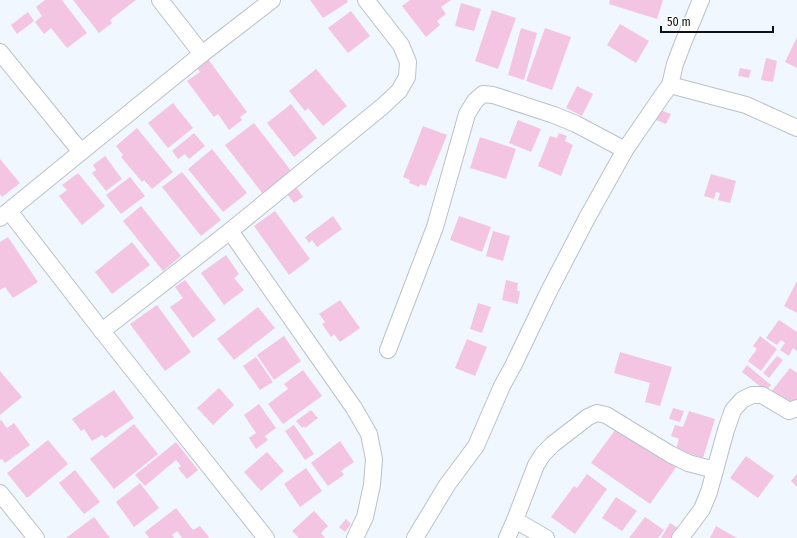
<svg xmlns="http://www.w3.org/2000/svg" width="797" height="538" font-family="'Fira Sans Condensed',sans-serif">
	<rect width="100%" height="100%" fill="#f0f7ff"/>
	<g fill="#f4c5e3">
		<polygon points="45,0 62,0 87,33 67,48 51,28 44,34 35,22 42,16 36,7"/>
		<polygon points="73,0 136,0 110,20 112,23 99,33"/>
		<polygon points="310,0 347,0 348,2 323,18"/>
		<polygon points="410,0 451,0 441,7 446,14 437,21 440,25 426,37 402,6"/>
		<polygon points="610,0 663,0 657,19 609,4"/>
		<polygon points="461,3 481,9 474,31 455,26"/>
		<polygon points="492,10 516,18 498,69 475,61"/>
		<polygon points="351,11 370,36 348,53 328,28"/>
		<polygon points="28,12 34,21 17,34 11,25"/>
		<polygon points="620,24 649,41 636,63 607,45"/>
		<polygon points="521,28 537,33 524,80 508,75"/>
		<polygon points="545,28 571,37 552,90 526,81"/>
		<polygon points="797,37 797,68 785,62"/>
		<polygon points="766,58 777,61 773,82 761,80"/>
		<polygon points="208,59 247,112 240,117 242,120 229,130 218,114 214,117 187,81 200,72 197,68"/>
		<polygon points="740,68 751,70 749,78 738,76"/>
		<polygon points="316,69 347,106 323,126 308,108 305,111 289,91"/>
		<polygon points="577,86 593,94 582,116 566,108"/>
		<polygon points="173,103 193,128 168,148 148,123"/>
		<polygon points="291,104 317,138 294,157 267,123"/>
		<polygon points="660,110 671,114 666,124 656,120"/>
		<polygon points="518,120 541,129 531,152 509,143"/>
		<polygon points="254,123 292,172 263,194 225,145"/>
		<polygon points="423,126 447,135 426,186 420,184 419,187 409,183 410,180 403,177"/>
		<polygon points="137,128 173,172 152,189 144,180 142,182 121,157 123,155 116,146"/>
		<polygon points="194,133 205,146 189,159 185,154 178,159 172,151"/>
		<polygon points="559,133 567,136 565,141 573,145 561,176 538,166 550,136 557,138"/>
		<polygon points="480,137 516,149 506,179 470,168"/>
		<polygon points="212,149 247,193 223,212 188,169"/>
		<polygon points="105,156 122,179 106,191 92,173 96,170 93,165"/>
		<polygon points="0,159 20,183 2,197 0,194"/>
		<polygon points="182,172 221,220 201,236 162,187"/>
		<polygon points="78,173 105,206 82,225 59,196 67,190 62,185"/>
		<polygon points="711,174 736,181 730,203 718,200 720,193 716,192 714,199 704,196"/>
		<polygon points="130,177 145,196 121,214 106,195"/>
		<polygon points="296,187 303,197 294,203 287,194"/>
		<polygon points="141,206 181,256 163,271 123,221"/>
		<polygon points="275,211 310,259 289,275 254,226"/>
		<polygon points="333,216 342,229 317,247 312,240 309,243 305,237"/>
		<polygon points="459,216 491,227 482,252 450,240"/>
		<polygon points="493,231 510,236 503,261 486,256"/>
		<polygon points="8,237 38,282 13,298 5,287 0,290 0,242"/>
		<polygon points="132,242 150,265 112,294 95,272"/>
		<polygon points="226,255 239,274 234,278 244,290 224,305 201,273"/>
		<polygon points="185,280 216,320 193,338 170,307 183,298 175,287"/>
		<polygon points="506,280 518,283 517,291 520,291 518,304 502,300"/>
		<polygon points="797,281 797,313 784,306"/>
		<polygon points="340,300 360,328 340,342 334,334 331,337 322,324 325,322 319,314"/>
		<polygon points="478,303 491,307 482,333 470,329"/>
		<polygon points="157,305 191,352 165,371 130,324"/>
		<polygon points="258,307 275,328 234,360 217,339"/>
		<polygon points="779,320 797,332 797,351 793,348 789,356 780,350 785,343 781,340 777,345 766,338"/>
		<polygon points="284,336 301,361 274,380 257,355"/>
		<polygon points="760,336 777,349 761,371 748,361 757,349 753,346"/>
		<polygon points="467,339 487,347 475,376 455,368"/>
		<polygon points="620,352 672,367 660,406 645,402 650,383 614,373"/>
		<polygon points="777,356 783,360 769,378 763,373"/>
		<polygon points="256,357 273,382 260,390 243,366"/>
		<polygon points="747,365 771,385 766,391 742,372"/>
		<polygon points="790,368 797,373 797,401 792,408 771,392"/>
		<polygon points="303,370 322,396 283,424 268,404 288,389 284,384"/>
		<polygon points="0,371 22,397 0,415"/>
		<polygon points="219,388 234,405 213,425 197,408"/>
		<polygon points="114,390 134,418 105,438 102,435 92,441 84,429 81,431 72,419"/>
		<polygon points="259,404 276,428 265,436 268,440 256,449 249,438 256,433 244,415"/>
		<polygon points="673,408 684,411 680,422 669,419"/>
		<polygon points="311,410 318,418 305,428 304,426 302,428 296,421"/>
		<polygon points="689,411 715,419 703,458 676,449 679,439 671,436 675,425 683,427"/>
		<polygon points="1,420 7,428 14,423 30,445 5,463 2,459 0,460 0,421"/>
		<polygon points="134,424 158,454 114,489 90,459"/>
		<polygon points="294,425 314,454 305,460 285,431"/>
		<polygon points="618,426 677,466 650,504 591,463"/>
		<polygon points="48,440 68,464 27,498 7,473"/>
		<polygon points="340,441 354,462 341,471 344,475 328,486 311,463"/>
		<polygon points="176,442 198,470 187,479 178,468 181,466 176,460 145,486 135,475"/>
		<polygon points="267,452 284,471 261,491 244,472"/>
		<polygon points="746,456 774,476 758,498 730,478"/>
		<polygon points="306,468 322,491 300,507 284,484"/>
		<polygon points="75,470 100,502 84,514 59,483"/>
		<polygon points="587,474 607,489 575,534 551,517 574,486 577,488"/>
		<polygon points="797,474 797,487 791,481"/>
		<polygon points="140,483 159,508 134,527 116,502"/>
		<polygon points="616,497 637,511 622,531 602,518"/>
		<polygon points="176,508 193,530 200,526 209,537 208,538 182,538 177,531 172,535 174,538 149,538 145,532"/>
		<polygon points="314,511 328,526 321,533 325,538 299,538 292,531"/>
		<polygon points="94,517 110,538 66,538"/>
		<polygon points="645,517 664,530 658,538 629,538"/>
		<polygon points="346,519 351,524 345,532 339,527"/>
		<polygon points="670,523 678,528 671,538 661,538"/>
		<polygon points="716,526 737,538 710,538"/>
	</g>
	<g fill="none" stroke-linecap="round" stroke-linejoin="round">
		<defs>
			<g id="street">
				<polyline points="160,0 202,54"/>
				<polyline points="0,52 81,152"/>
				<polyline points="670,85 746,105 797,128"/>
				<polyline points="9,211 102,331 266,538"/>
				<polyline points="0,218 81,152 202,54 272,0"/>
				<polyline points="230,231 354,408 369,434 374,459 372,485 365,517 355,538"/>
				<polyline points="102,331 230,231 383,106 399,91 407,77 408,62 401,45 366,0"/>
				<polyline points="388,350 435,227 467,114 475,101 483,94 493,95 554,115 576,124 625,150"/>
				<polyline points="0,493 36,538"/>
				<polyline points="515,520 546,538"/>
				<polyline points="415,538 447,485 476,446 502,386 513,366 549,291 587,218 625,150 662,96 670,85 675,64 683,43 701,0"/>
				<polyline points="507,538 515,520 536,465 543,454 553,444 588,417 597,413 606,415 670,454 688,463 715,470"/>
				<polyline points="680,538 688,528 702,509 709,492 726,430 733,410 742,400 752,395 762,395 789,411 797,408"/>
			</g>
		</defs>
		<use href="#street" stroke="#bbc1c9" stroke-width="18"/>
		<use href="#street" stroke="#fff" stroke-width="16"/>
	</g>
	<path d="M661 26v6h112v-6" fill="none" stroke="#0f1214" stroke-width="2"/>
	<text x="667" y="26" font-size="12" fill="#0f1214" stroke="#ffffff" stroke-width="3" paint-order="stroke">50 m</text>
</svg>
